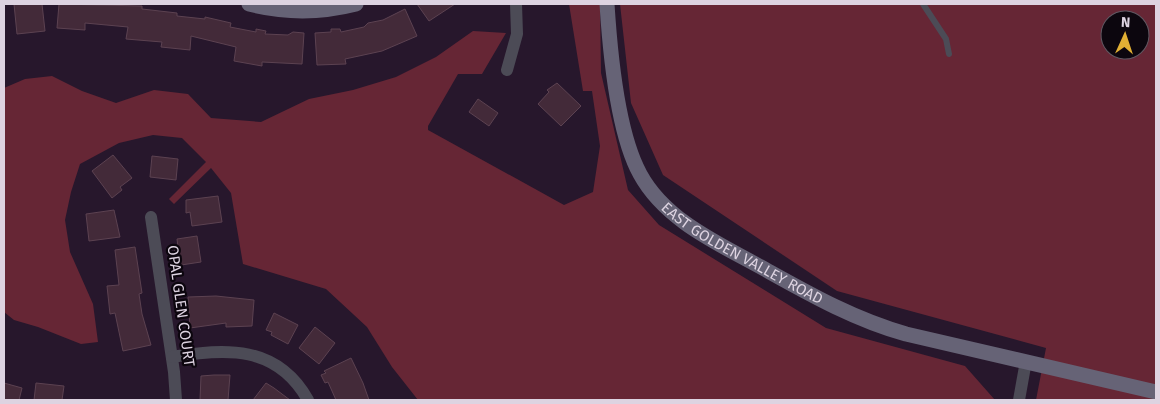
<svg xmlns="http://www.w3.org/2000/svg" width="1160" height="404" font-family="'Fira Sans',sans-serif">
	<rect width="100%" height="100%" fill="#27172c"/>
	<g fill="#662635" fill-rule="evenodd">
		<polygon points="569,4 600,4 601,73 628,190 659,225 826,328 965,366 995,400 418,400 392,367 367,327 326,289 243,264 231,193 211,168 174,204 169,199 206,162 182,138 153,135 119,143 80,164 71,192 65,220 70,252 93,304 98,342 81,344 38,327 14,320 4,312 4,88 25,79 52,76 82,91 116,103 154,90 188,94 211,118 261,122 309,99 353,90 396,77 436,57 473,31 506,33 482,74 458,74 428,126 428,130 564,205 593,192 600,146 592,91 583,91"/>
		<path d="M 620,4 L 1156,4 L 1156,400 L 1036,400 L 1046,348 L 837,291 L 663,175 L 631,103 ZM 1110,20 L 1140,20 L 1140,50 L 1110,50 Z"/>
	</g>
	<g fill="#432a39" stroke="#5c4251">
		<polygon points="14,4 42,4 45,31 17,34"/>
		<polygon points="59,4 142,6 142,9 177,13 177,16 205,19 205,17 231,23 230,27 256,32 256,29 266,31 265,34 288,35 293,32 304,33 302,64 262,62 262,66 234,61 236,47 191,36 190,50 161,47 162,42 126,39 128,27 85,23 85,30 57,28"/>
		<polygon points="417,4 455,4 429,21"/>
		<polygon points="405,9 417,36 382,51 345,59 346,64 317,65 315,33 331,32 331,29 340,29 341,32 364,27 368,23 383,20"/>
		<polygon points="557,83 581,106 561,126 538,104 549,92 547,90"/>
		<polygon points="478,99 498,113 489,126 469,112"/>
		<polygon points="113,155 132,178 120,187 122,190 112,198 92,171"/>
		<polygon points="152,156 178,159 176,180 150,177"/>
		<polygon points="218,196 222,222 192,226 190,212 186,213 186,200"/>
		<polygon points="114,210 120,237 89,241 86,214"/>
		<polygon points="197,236 201,262 181,265 179,256 176,256 174,248 178,247 177,239"/>
		<polygon points="135,247 142,293 139,294 142,314 151,345 123,351 115,313 110,314 107,286 119,285 115,250"/>
		<polygon points="216,296 254,300 252,326 226,327 226,323 190,328 188,297"/>
		<polygon points="274,313 298,325 288,344 271,335 272,332 266,330"/>
		<polygon points="315,327 335,343 319,364 299,348"/>
		<polygon points="351,358 363,383 369,400 336,400 328,382 325,383 321,375 326,373 324,371"/>
		<polygon points="214,375 230,375 228,400 200,400 201,376"/>
		<polygon points="4,383 22,388 19,400 4,400"/>
		<polygon points="36,383 64,386 62,400 34,400"/>
		<polygon points="266,383 274,388 290,400 253,400"/>
	</g>
	<g fill="none" stroke-linecap="round" stroke-linejoin="round">
		<polyline stroke="#4c4b56" stroke-width="6" points="923,4 946,39 949,54"/>
		<g stroke="#4c4b56" stroke-width="12">
			<polyline points="507,70 517,34 516,4"/>
			<polyline points="151,217 174,372 176,400"/>
			<path d="M 172,357 C 226,348 277,345 308,400"/>
			<polyline points="1019,400 1026,361"/>
		</g>
		<g stroke="#666376" stroke-width="15">
			<path d="M 249,4 C 284,13 321,13 356,4"/>
			<path id="s1" d="M 607,4 C 610,52 617,132 640,174 C 666,222 722,245 768,271 C 813,296 856,320 906,334 L 1156,392"/>
		</g>
	</g>
	<g text-anchor="middle" stroke-width="4.5" stroke-linejoin="round" paint-order="stroke">
		<g font-size="15" fill="#ddd3e1" stroke="#0c060e">
			<text dy="5" stroke="none"><textPath href="#s1" startOffset="306">EAST GOLDEN VALLEY ROAD</textPath></text>
			<text transform="translate(181 306) rotate(82)" y="5">OPAL GLEN COURT</text>
		</g>
	</g>
	<rect width="1160" height="404" fill="none" stroke="#ddd3e1" stroke-width="10"/>
	<g transform="translate(1125 35) rotate(3)"><circle r="24" fill="#0c060e" stroke="#605862"/>
	<path d="M0-4L9 19L0 12L-9 19Z" fill="#e1af34"/>
	<text y="-8" font-size="14" font-weight="bold" text-anchor="middle" fill="#ddd3e1">N</text>
	</g>
</svg>
